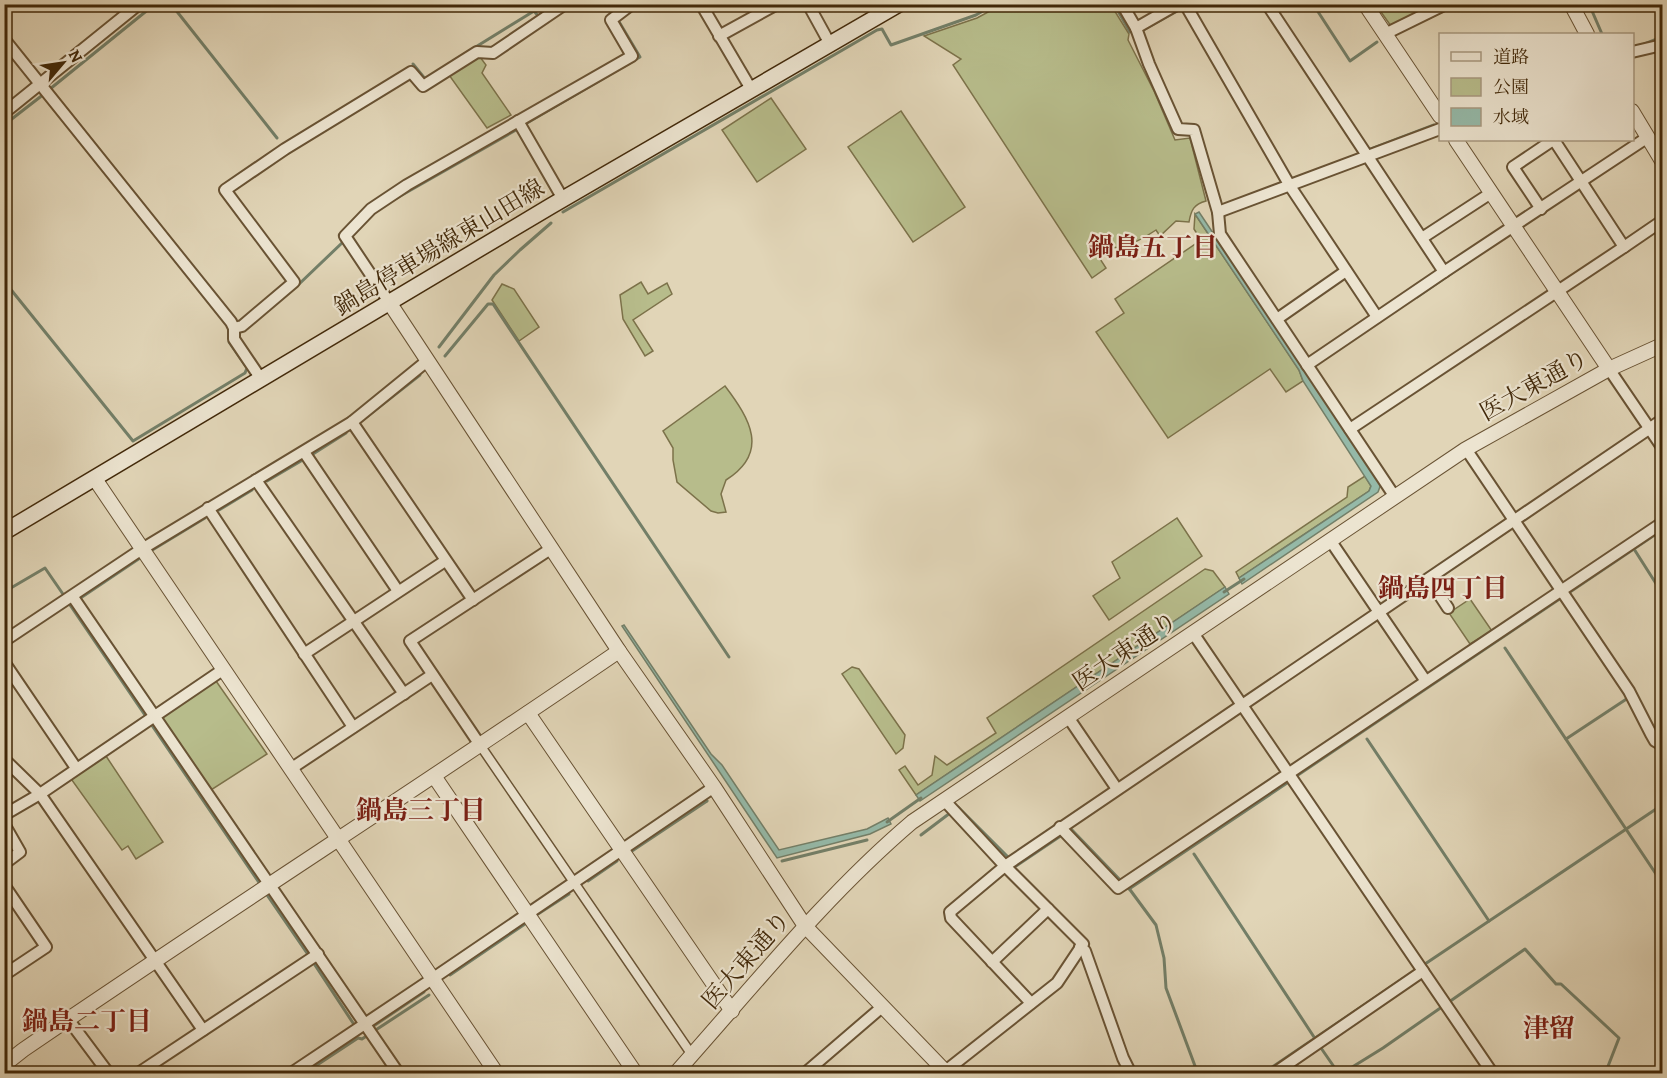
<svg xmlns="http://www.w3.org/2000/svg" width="1667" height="1078" font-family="Alegreya,'Noto Serif JP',serif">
	<rect width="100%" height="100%" fill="#e1d5b7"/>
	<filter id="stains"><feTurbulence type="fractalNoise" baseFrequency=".00333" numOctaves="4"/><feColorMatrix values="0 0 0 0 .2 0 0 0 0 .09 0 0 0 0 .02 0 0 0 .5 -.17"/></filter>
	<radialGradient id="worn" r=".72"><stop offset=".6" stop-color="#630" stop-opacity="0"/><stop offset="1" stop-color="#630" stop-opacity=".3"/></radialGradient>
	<g fill="#b7bc8b" stroke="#7c724a" stroke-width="1.5">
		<path d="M 1001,5 L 1111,5 L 1129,34 L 1128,40 L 1154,91 L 1175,140 L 1190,138 L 1206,201 C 1194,204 1191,210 1189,222 L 1176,221 L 1160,236 L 1156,230 C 1135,244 1116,253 1091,245 L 1106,268 L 1092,278 L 953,65 L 961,59 L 924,36 L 977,18 Z"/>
		<polygon points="1376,5 1437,5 1391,26"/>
		<polygon points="480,57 486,65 482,73 511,115 487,128 449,75 466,63"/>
		<polygon points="771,98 806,149 757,182 722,130"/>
		<polygon points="901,111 965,207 913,242 848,147"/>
		<polygon points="1195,214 1299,370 1303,381 1286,392 1270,369 1168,438 1096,332 1124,313 1115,299 1201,240 1194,229"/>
		<polygon points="641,282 648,294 667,283 672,294 633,320 653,351 645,356 623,319 620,295"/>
		<polygon points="502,284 514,289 539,327 519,341 492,300"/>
		<path d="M 725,386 C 750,419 770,452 726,480 L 721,494 L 726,512 L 718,513 L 711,511 L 677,482 L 673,460 L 673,448 L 663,431 Z"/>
		<polygon points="1365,476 1371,486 1369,491 1239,578 1236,572 1347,497 1348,487"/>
		<polygon points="1177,518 1202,556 1109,620 1093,596 1120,578 1112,562"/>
		<polygon points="1205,569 1213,571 1225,587 916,795 899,770 905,766 918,785 932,775 935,756 947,765 996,733 987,718"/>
		<polygon points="1470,599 1492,631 1470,644 1449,613"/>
		<polygon points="852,667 859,669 905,735 903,748 896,754 842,674"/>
		<polygon points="216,681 267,754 211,790 161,717"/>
		<polygon points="101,755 106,756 163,842 136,859 128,846 122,850 69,776"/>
	</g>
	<g fill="#95b9a8" stroke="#737f68" stroke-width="1.5">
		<polygon points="1199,212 1381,484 1378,492 1242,584 1239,578 1369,491 1371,486 1303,381 1299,370 1195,214"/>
		<polygon points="1225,587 1229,594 920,801 916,795"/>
		<polygon points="624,625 711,754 722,765 779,850 867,829 888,818 891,824 870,834 777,858 622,626"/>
	</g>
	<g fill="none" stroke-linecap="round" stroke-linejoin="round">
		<g stroke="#737f68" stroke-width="3">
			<polyline points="171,4 277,138"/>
			<polyline points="537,4 544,14"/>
			<polyline points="1114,4 1130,32"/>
			<polyline points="1313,4 1350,61 1377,42"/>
			<polyline points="1589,4 1602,34"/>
			<polyline points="612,11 621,4"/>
			<polyline points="1427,19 1458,4"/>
			<polyline points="1145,29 1179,10"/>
			<polyline points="1642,45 1662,37"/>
			<polyline points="453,61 534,11 539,17 540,16"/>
			<polyline points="413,64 426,80"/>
			<polyline points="50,89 155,4"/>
			<polyline points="527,123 640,57 618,20"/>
			<polyline points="4,125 44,94"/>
			<polyline points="1659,135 1662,132"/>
			<polyline points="1371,149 1434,125"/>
			<polyline points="395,199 516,130"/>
			<polyline points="563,212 877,30 882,29 891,45 976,15 995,4"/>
			<polyline points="4,281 133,441 245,373 247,368 229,342"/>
			<polyline points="297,286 343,242"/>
			<polyline points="1417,297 1471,260"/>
			<polyline points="439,347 494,275 520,250 551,223"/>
			<polyline points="445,356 488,304 493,304 729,657"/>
			<polyline points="360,422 420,375"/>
			<polyline points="313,454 346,433"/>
			<polyline points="267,481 301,461"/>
			<polyline points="219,510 252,490"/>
			<polyline points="1634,549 1662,593"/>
			<polyline points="149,552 205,518"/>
			<polyline points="4,592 45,568 65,597"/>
			<polyline points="1224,592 1244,579"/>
			<polyline points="79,599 143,556"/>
			<polyline points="68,602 260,884"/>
			<polyline points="1505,648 1662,883"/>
			<polyline points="1367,739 1489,921"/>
			<polyline points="1566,739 1628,698"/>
			<polyline points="1295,777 1662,530"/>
			<polyline points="887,822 921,798"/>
			<polyline points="921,835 958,807 1010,859"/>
			<polyline points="632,851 707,801"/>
			<polyline points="1194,854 1314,1037"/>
			<polyline points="782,861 867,840"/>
			<polyline points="1015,864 1016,866 1071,829 1123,883"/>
			<polyline points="588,881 617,861"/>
			<polyline points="1128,887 1156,925 1164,958 1166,988 1198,1074"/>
			<polyline points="1129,889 1290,781"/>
			<polyline points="265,892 309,956"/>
			<polyline points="538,914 569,894"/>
			<polyline points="313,962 355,1026"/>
			<polyline points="1422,966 1662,805"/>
			<polyline points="450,975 525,924"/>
			<polyline points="372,1027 424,992"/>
			<polyline points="1321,1048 1339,1074"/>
			<polyline points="311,1069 358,1038 362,1039 429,995"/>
			<polyline points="1262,1074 1404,978"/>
			<polyline points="1341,1074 1383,1048 1525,949 1556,984 1561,984 1619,1038 1605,1074"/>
		</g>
		<defs>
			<polyline id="pedestrian" points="480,745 692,1055"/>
			<g id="minor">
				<polyline points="613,4 614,4"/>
				<polyline points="701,4 751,89"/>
				<polyline points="808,4 830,44"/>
				<polyline points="1122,4 1136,28 1149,64 1178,129 1194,130 1218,212 1220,234 1395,497"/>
				<polyline points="1185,4 1290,186 1377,317"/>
				<polyline points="1267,4 1444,272"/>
				<polyline points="1136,28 1178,4"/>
				<polyline points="1385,34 1446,4"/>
				<polyline points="719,36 777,4"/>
				<polyline points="4,39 231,322 234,328 234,339 261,379"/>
				<polyline points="1632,52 1662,45"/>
				<polyline points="4,113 139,4"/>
				<polyline points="518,121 563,199"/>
				<polyline points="1541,209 1513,167 1553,140"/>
				<polyline points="1218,212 1440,129"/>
				<polyline points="1422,238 1491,193"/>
				<polyline points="1624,247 1662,221"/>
				<polyline points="389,302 345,236 371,209 407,185 632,56 611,20 632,4"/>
				<polyline points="1277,319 1346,271"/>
				<polyline points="234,328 242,326 294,282 225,190 285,149 411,72 423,86 477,52 493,53 565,4"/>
				<polyline points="1307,365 1444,272 1648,137"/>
				<polyline points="1609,369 1662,447"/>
				<polyline points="352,422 473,600"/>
				<polyline points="1350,429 1624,247 1554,140"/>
				<polyline points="1466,449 1629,691 1651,734 1655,741 1662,745"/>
				<polyline points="304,452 398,591"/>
				<polyline points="256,480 404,694"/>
				<polyline points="208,508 353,727"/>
				<polyline points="1330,540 1425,680"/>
				<polyline points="1429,579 1448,608"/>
				<polyline points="73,597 399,1074"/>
				<polyline points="1193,633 1493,1074"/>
				<polyline points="4,641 142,549 352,422 427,361"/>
				<polyline points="304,654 445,561"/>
				<polyline points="4,662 76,768"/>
				<polyline points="1068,717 1117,789"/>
				<polyline points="480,745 410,641 552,548"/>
				<polyline points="4,759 40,794 203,1030"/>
				<polyline points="292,768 432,675"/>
				<polyline points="4,815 40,794 224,669"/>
				<polyline points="4,824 20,852 4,864"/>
				<polyline points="1060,827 1118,888 1662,523"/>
				<polyline points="4,885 46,947 4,975"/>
				<polyline points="1080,947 1085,951 1123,1058 1131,1074"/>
				<polyline points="992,962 1048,909"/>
				<polyline points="1031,1003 951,918 950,912 1005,866 1662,420"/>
				<polyline points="68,1019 109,1074"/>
				<polyline points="137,1074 318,954"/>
				<polyline points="290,1074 432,979 714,787"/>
				<polyline points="804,1074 882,1007"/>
				<polyline points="933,1074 942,1068 948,1069 1057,983 1083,944 1005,866 944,800"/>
				<polyline points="1273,1074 1423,971"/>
			</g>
			<g id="tertiary">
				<polyline points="1365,4 1440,116"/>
				<polyline points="1571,4 1587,34"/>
				<polyline points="1632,111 1662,161"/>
				<polyline points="1456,140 1609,369"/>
				<polyline points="389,302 619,651 714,787 805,926 942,1068"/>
				<polyline points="95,479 497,1074"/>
				<polyline points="528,713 732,1011"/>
				<polyline points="434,776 636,1074"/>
				<path d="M 4,1065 L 23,1050 C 220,915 422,786 619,651"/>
				<path d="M 675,1074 C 752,988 824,897 912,822 L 1466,449 L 1609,369 L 1662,345"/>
			</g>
			<polyline id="secondary" points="4,532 551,206 899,4"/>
		</defs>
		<use href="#pedestrian" stroke="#695334" stroke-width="11"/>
		<use href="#minor" stroke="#695334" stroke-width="14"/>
		<use href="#tertiary" stroke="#695334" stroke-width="16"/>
		<use href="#secondary" stroke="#412809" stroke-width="18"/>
		<use href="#pedestrian" stroke="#ece4d0" stroke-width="8"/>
		<use href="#minor" stroke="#ece4d0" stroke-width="10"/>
		<use href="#tertiary" stroke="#ece4d0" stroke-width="14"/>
		<use href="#secondary" stroke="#ece4d0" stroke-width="15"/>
	</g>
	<g text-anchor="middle" stroke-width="4.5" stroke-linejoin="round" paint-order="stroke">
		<g font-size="24" fill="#412809" stroke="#ece4d0">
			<text transform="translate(439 247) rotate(-31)" y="8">鍋島停車場線東山田線</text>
			<text transform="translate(1534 385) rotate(-29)" y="8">医大東通り</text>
			<text transform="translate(1125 651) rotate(-34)" y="8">医大東通り</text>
			<text transform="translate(746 960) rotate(-49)" y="8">医大東通り</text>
		</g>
		<g font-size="26" font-weight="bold" fill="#7a1f14" stroke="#ece4d0">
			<text x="1153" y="256">鍋島五丁目</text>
			<text x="1443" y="597">鍋島四丁目</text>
			<text x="421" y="819">鍋島三丁目</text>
			<text x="87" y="1030">鍋島二丁目</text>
			<text x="1549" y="1037">津留</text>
		</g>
	</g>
	<rect width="1667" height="1078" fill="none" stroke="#e1d5b7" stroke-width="24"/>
	<rect x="6" y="6" width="1655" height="1066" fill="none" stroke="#412809" stroke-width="3"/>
	<rect x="12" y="12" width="1643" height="1054" fill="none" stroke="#412809" stroke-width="1.5"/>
	<rect x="1439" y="33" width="195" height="108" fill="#ece4d0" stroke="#a89980" stroke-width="1.5"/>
	<rect x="1451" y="52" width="30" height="9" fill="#ece4d0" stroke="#a89980" stroke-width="1.5"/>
	<text x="1493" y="63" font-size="18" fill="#412809">道路</text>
	<rect x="1451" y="78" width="30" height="18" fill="#b7bc8b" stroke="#a89980" stroke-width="1.5"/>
	<text x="1493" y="93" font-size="18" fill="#412809">公園</text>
	<rect x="1451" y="108" width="30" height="18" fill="#95b9a8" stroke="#a89980" stroke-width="1.5"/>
	<text x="1493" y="123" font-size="18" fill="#412809">水域</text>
	<g transform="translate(63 63) rotate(61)" stroke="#ece4d0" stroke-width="4.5" paint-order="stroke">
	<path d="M0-4.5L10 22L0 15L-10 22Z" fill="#412809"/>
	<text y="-9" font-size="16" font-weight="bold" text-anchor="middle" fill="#412809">N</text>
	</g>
	<rect width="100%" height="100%" filter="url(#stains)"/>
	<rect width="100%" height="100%" fill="url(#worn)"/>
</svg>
